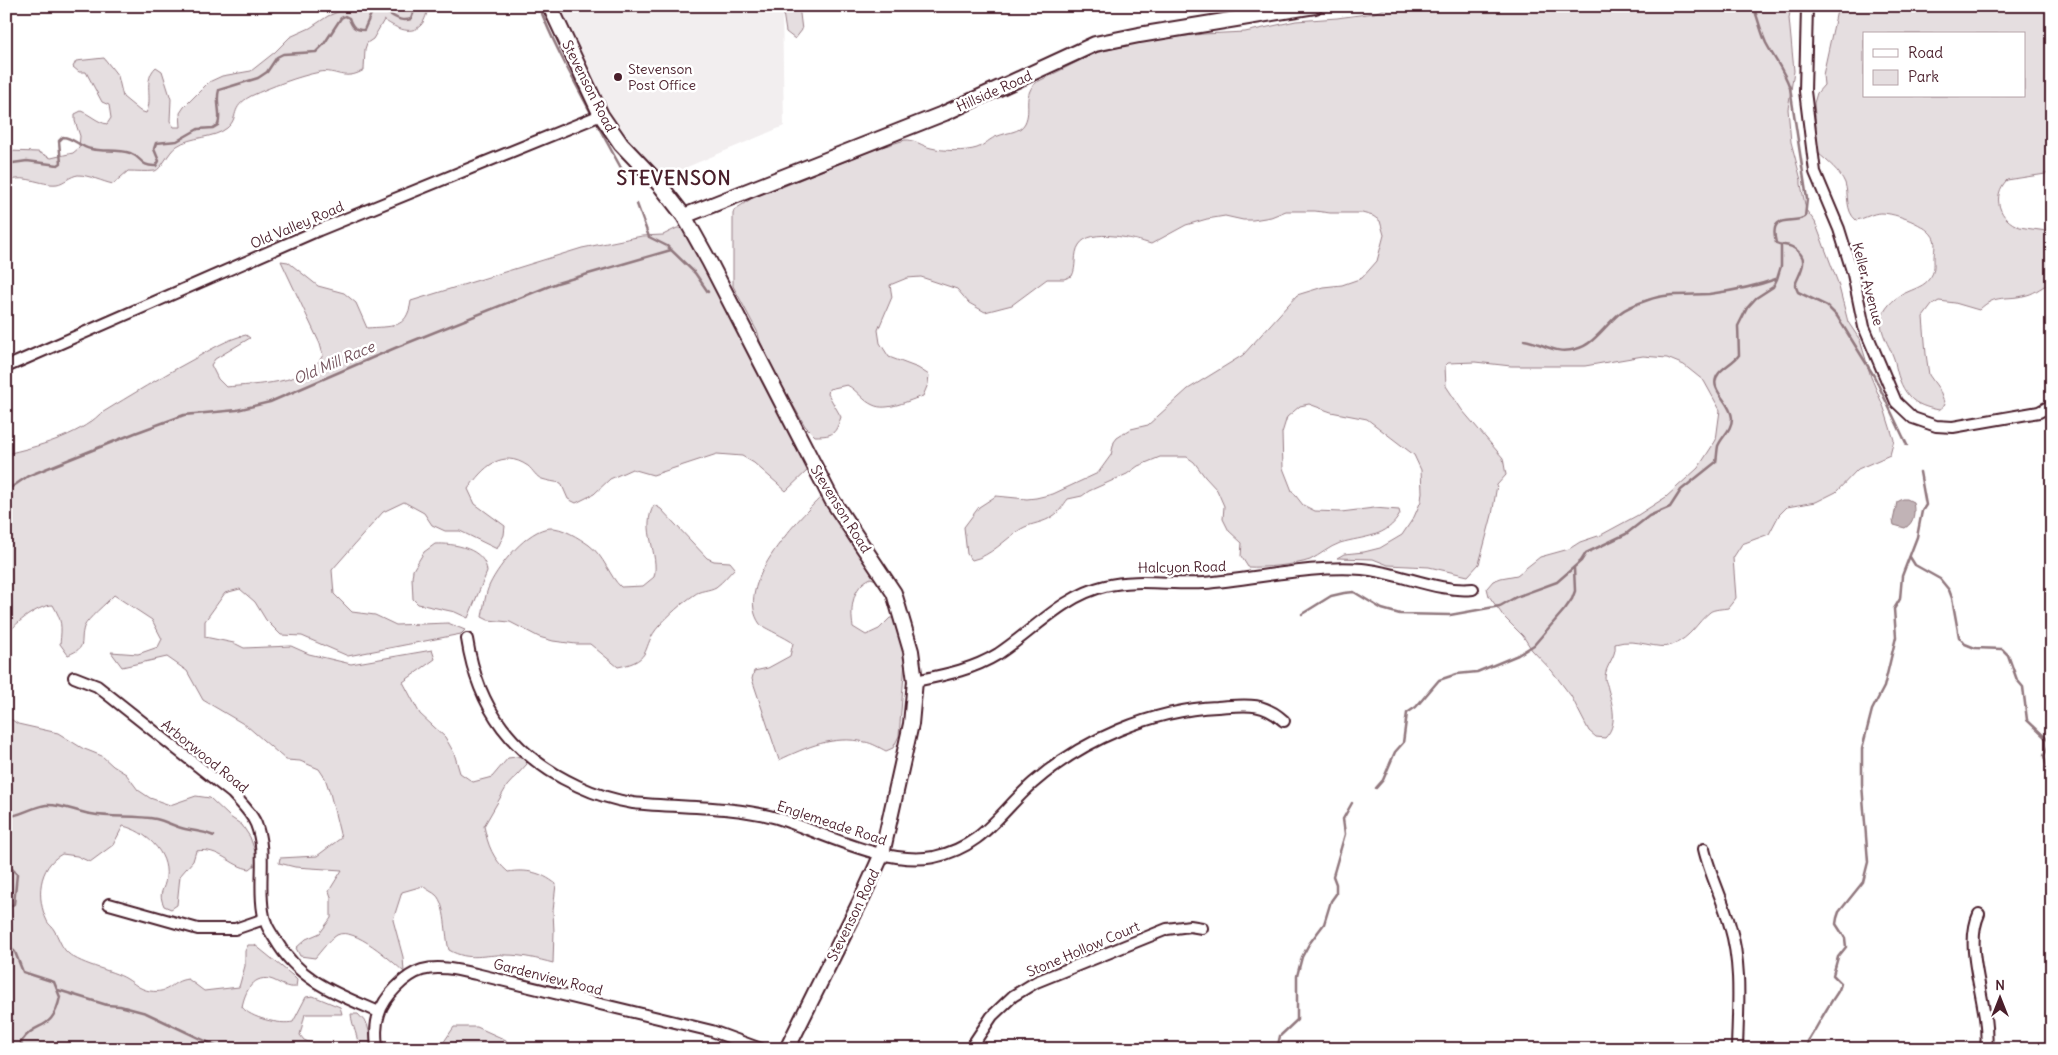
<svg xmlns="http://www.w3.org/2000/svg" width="2058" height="1055" font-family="Delius,sans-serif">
	<rect width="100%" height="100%" fill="#fff"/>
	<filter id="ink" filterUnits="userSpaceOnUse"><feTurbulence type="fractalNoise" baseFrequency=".02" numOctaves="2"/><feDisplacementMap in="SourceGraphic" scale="10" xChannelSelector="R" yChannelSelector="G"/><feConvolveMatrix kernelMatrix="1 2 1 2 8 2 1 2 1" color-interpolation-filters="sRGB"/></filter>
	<g filter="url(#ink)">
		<polygon fill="#f2eeef" points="556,6 782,6 784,126 661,178 623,140 612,121"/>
		<g fill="#e5dee0" stroke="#987e86" fill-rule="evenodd">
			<path d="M 352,6 L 429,6 C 427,12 425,21 421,25 C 410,37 393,26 384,20 L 373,39 L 367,43 L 365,49 L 364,70 C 344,82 336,69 320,72 C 299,76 270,87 251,96 C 229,108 240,117 227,128 C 214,139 191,136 177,146 C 168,152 162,169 155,171 C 147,172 136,171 128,171 L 113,184 C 103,182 89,175 78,175 C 70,176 64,183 57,184 C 41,186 22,172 6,183 L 6,152 L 8,151 L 38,152 L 51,158 L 73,153 L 79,148 L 80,136 L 75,121 L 75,114 L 81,111 C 91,115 97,122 107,124 L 111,118 L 109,105 L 102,102 L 86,72 L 79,72 L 73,67 L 76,61 L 104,58 L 118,76 L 123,97 L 140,111 L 146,113 C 154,99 142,80 156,67 L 162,71 L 171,99 L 170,121 L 174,127 L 181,127 L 180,113 L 184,107 L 209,82 L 222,76 L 251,71 L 275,52 L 290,37 L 310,28 L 328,16 Z"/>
			<polygon points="782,6 799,6 802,30 795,39 786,32"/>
			<path d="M 1392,6 L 1791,6 L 1789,18 L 1794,71 L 1788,109 L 1791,142 L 1801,180 L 1801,184 L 1806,210 L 1815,222 L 1838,283 L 1848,322 L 1860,340 L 1871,377 L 1884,408 L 1894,440 L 1890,455 L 1858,469 L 1836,492 L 1816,502 L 1787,507 L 1779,515 L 1769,534 L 1742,544 L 1733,558 L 1736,598 L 1728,608 C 1723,609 1714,609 1710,612 C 1696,623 1692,637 1672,645 C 1657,651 1637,637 1615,644 C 1617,657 1605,665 1605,678 C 1605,681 1608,686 1608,689 C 1613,706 1618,725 1605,738 L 1596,737 L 1589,731 L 1571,696 L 1552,671 L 1532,650 L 1523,636 L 1504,617 L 1489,596 L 1487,588 L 1493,581 L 1501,578 L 1517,575 L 1540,557 L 1569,549 L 1580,542 L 1601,535 L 1638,515 L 1666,497 L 1698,468 L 1716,440 L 1720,410 L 1704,381 L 1684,365 L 1667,358 L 1643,356 L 1585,366 L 1511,366 L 1475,362 L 1448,363 L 1445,366 L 1446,386 L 1462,410 L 1503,458 L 1506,475 L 1497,485 L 1492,515 L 1479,564 L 1468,576 L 1429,567 L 1388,565 L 1373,559 L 1337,558 L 1344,554 L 1364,552 L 1380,548 L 1402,535 L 1414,517 L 1421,501 L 1422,492 L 1421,470 L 1414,455 L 1367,419 L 1331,412 L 1309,404 L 1300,406 L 1287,417 L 1282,433 L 1283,468 L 1292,491 L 1303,505 L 1315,511 L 1341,512 L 1374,508 L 1399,510 L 1400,514 C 1387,538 1364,536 1340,543 C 1329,547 1320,555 1310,560 C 1296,565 1263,568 1248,567 L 1241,556 L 1242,543 L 1229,531 L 1223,519 L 1224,506 L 1217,490 L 1205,477 L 1194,462 L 1187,457 L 1160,457 L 1138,466 L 1127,474 L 1089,491 L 1082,496 L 1068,499 C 1063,505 1060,512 1053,516 C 1044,523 1031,523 1021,529 C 1004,540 991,556 972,560 L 967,554 L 964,527 L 979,507 L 996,496 L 1027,499 L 1036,498 L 1053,494 L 1098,473 L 1111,455 L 1114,442 L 1117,438 L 1131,429 L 1148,425 L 1188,389 L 1243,355 L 1297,295 L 1323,287 L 1342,285 L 1362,278 L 1377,261 L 1384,235 L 1380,221 L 1373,216 L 1362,213 L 1330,213 L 1315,211 L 1286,211 L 1271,217 L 1253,220 L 1243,220 L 1225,216 L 1207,219 L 1186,225 L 1151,244 C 1135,239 1090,227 1079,245 C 1073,254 1077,267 1072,276 L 1064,279 L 1047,279 L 1012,305 L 985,312 L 969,303 L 957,289 L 921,277 L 907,278 L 890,285 L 892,297 L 878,330 L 880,343 L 889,357 L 918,368 L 929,375 L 928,384 L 923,396 C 909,400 887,412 873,405 C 863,401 857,390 847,385 L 829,389 L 828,394 L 841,417 C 835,434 834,436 815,436 L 805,426 L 780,382 L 760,342 L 758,333 L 733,286 L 733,214 L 734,210 L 760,193 L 782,187 L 875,149 L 905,140 C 914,139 922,146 931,148 C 943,151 965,152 977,148 C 985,145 990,138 998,136 C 1007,132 1020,133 1025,123 C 1032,108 1022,98 1035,83 L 1095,53 L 1145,41 L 1203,34 L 1245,32 L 1296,21 L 1337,18 L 1374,13 Z"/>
			<path d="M 1838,6 L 2052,6 L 2052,173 L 2007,180 C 1991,196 1999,220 2020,227 C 2030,229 2042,230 2052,232 L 2052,283 C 2043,285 2036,293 2027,295 C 2006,301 1996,293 1979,310 L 1955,303 L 1939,301 L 1932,305 L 1923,317 L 1926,354 L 1929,375 L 1939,389 L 1945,405 L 1939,410 C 1929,408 1916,405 1909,396 C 1901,387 1897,374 1895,362 C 1891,346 1875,329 1884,312 C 1897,289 1920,292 1929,279 C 1935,272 1934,266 1934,258 C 1934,252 1936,244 1934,239 C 1929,225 1895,213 1881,213 C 1872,213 1864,219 1856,220 C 1845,211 1849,195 1845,183 C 1840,171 1827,161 1818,153 L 1814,103 L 1817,93 L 1824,85 L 1823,75 ZM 1864,34 L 2024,34 L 2024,96 L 1864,96 Z"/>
			<path d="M 677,228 L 685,228 L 764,385 L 798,444 L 808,470 L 786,491 L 754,463 L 742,456 L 717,454 L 653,475 L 632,469 L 610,479 L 594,494 L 576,503 L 568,499 L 561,483 C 555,482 548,481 542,479 C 536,477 533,470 528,466 C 501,448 483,468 468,489 L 475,504 L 505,526 L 504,535 L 497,549 L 460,531 L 445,531 L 432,525 L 424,513 L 404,502 L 383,512 L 332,570 L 334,594 L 352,612 L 375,615 L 396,625 L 448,623 L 465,630 L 461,634 L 348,656 L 302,636 L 281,635 L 266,620 L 255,602 L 240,589 L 225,593 L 205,621 L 205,637 L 234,643 L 244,648 L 291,646 L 309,654 L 351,664 L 432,650 L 435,659 L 403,682 L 420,714 L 445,737 L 454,753 L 460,773 L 473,782 L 492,777 L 508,758 L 524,756 L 527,764 L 507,786 L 484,826 C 488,846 493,859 508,872 C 526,869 541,872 556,884 L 553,911 L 554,932 L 553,963 C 538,959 522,955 506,955 C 484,954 470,962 449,950 C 445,936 446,904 436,895 C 433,892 427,890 423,886 L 402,892 L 393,920 L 403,957 L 404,972 C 392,961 354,926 337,935 C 329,940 321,951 315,958 L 300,956 L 296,948 L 306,939 L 320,933 L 331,918 L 331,897 L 329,891 L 342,870 L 295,867 L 279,863 L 280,858 L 317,856 L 341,838 L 330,793 L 325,778 L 319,769 L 300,761 L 286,760 L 247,726 L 203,700 L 187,671 L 167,657 L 122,667 L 111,652 L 138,654 L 158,647 L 162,639 L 152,620 L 114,595 C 107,603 87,619 84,627 C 79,643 88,647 68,655 L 60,644 C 62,625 62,621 53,605 C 40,605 19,620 11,630 C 7,636 8,647 6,654 L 6,454 C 36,447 78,436 100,414 C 131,395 162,376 194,359 C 210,350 227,339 246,335 L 250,338 L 215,359 L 211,365 L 218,379 L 226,387 C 255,384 308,385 323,355 L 320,344 L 281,261 L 288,262 L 318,286 L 344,293 L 356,303 L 367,328 C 391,326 407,330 411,301 L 582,248 L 642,236 L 663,235 Z"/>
			<path d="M 821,497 L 827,500 L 845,532 L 885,589 L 878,581 L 871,578 C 852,586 850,609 853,627 L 866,635 L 879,629 L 890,618 L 897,618 L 904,648 L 905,662 L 899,736 L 893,748 L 886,751 C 880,748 872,743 865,742 C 833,735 807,747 779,760 L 752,679 L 754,671 L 768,668 L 790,656 L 793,643 C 787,638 762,627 760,624 C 733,587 796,521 821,497 Z"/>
			<path d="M 654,505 L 661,509 L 707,558 L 714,561 L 730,562 L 735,568 C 729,574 723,582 716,587 C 709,591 700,590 694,595 C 682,603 669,615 659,626 C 640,647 655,660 618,667 L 590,644 L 576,644 L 553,641 L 539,637 L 510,622 L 488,620 L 482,617 C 484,606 485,594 490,584 C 499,565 528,529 550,528 C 562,527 579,538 589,545 C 605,557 609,576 621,587 L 643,586 L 654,577 C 660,554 640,529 654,505 Z"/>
			<path d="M 435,544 C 453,543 486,548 487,572 L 468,618 L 455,612 L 418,604 L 413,599 L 412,578 L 413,570 L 424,552 Z"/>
			<path d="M 6,716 L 18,724 L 58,733 L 82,748 L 102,756 L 113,766 L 126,774 L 138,790 L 150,798 L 170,805 L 196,796 L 210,798 L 230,817 L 242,825 L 250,837 L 257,857 L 256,864 L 250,869 C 231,867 220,847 196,851 L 193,861 L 180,876 L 177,905 L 171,909 L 164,906 C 157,891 165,891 166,877 C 169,852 145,831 123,826 L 113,845 L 90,862 L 77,856 L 62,854 C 38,867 36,898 47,921 C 48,924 52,926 54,930 C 58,936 60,944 65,950 C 77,965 111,969 127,979 C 135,984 139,989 150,991 C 171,994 170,981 188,979 L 204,991 L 239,987 L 245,966 L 245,951 L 248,945 L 255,945 L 292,975 L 297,980 L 296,987 C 286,988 282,984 273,980 C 254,973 245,991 242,1007 C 250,1018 280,1025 293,1022 L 306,997 L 313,996 L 340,1007 L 342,1014 L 305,1014 L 300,1035 L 304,1040 L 318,1046 L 319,1049 L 6,1049 Z"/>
			<path d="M 351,1014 L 358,1014 L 367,1024 L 374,1049 L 358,1049 C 359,1036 352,1027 351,1014 Z"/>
			<polygon points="454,1027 477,1027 506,1040 508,1049 439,1049"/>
		</g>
		<path fill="#c1b3b6" stroke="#91787e" d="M 1903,499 L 1907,499 L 1913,502 C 1915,512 1915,522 1905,528 L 1894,525 L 1893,521 L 1897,502 Z"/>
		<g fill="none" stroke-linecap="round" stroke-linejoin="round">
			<g stroke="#91787e" stroke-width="2.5">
				<path d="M 539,6 C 553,43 572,77 590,111"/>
				<path d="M 1753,6 C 1758,18 1761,32 1766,43 C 1775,60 1784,70 1790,88 L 1807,199 L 1805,217 C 1793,225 1768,211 1776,243 C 1782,246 1786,244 1792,247 C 1812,258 1800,271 1795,285 L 1798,292 L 1827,306 L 1837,316 L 1874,376 L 1907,445"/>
				<polyline points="598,126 626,177"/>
				<path d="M 6,164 L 27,161 L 58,165 L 61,163 L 59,141 L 63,137 C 74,138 80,147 91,149 C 103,152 118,149 130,153 C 142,157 140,167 156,166 L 159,161 L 154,149 L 156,143 L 177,141 L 198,129 L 213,128 L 218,125 C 222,113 215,103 219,90 L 258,78 L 267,72 L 277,57 L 283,54 L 316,52 L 324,44 L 341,18 L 345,16 L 349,18 C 352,27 355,30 364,30 L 371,14 L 376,9 C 390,10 396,24 411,19 L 416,6"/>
				<polyline points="637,204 649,237 667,246 695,273 708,292"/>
				<path d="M 1524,340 C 1544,343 1554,355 1576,349 C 1594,345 1606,324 1620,313 C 1627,307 1639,303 1648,300 C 1667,293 1689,295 1709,294 C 1732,291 1754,287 1776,279"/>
				<polyline points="6,491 28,476 135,433 184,415 237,410 270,402 395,348 557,283 671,250"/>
				<polyline points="1910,557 1915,565 1940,579 1949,590 1952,598 1959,637 1965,644 1975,648 2002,649 2008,655 2017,680 2023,687 2027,720 2050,742 2044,756 2052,786"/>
				<path d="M 1302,614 L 1331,596 L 1344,593 L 1354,592 L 1382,609 L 1400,614 L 1450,615 L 1500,606 L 1516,597 L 1557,582 L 1581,561 L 1586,553 L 1626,534 L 1649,516 L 1670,507 L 1681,490 L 1716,462 C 1717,457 1717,451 1718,446 C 1722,436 1732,430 1732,418 C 1731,401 1706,389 1719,373 C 1725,366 1734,362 1739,355 L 1738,326 L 1747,308 L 1756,298 L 1773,287 L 1777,279 L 1781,266 L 1781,245"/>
				<polyline points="1376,788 1383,780 1395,752 1403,743 1407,713 1416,707 1439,680 1457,674 1477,672 1518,655 1534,645 1565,609 1572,599 1575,591 1574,568"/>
				<path d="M 6,817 C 20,816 32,807 46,805 C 63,804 76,812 91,814 C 112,818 135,815 156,819 C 166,821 175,827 185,829 C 198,832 201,830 214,836"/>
				<polyline points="2050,845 2052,831"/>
				<polyline points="6,863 17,874 14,904 6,909"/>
				<path d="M 6,944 L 15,952 L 23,972 L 54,982 L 60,997 C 52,1034 36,1019 21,1042 L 23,1049"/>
				<polyline points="58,990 107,1005 120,1006 146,1013 222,1049"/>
				<polyline points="1277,1049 1280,1036 1297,1020 1297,976 1302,957 1309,944 1324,924 1331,901 1336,894 1336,884 1333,876 1345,834 1343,819 1352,803"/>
				<path d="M 1808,1049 L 1808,1041 C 1816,1029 1822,1016 1830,1004 C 1834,996 1840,992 1841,983 L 1833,975 L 1838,957 L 1846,947 L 1845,938 L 1836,924 L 1837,918 L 1839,912 L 1863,882 L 1868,862 L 1862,784 L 1862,749 L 1872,710 L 1884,687 L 1896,637 L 1894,609 L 1900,599 L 1902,576 L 1917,537 L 1922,511 L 1926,505 L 1920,472"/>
			</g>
			<defs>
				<g id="street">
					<polyline points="1807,6 1805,91 1815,172 1839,229 1853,274 1864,327 1896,402 1913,418 1936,426 1953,427 2039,412 2052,405"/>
					<polyline points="6,367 319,230 601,115"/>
					<path d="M 467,639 C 478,709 513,756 578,786 C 595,794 613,800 633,803 C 680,808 730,805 777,818 C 824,833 884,866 934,857 C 983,847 999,813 1033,783 C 1082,740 1152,710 1217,707 C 1245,705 1262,701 1284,721"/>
					<path d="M 74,677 L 97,686 L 232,793 C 241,803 251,812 256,824 C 267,852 258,882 263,911 C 264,922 269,930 275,939 C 299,981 337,994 379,1012"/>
					<path d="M 915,681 C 944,675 972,670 998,654 C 1033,631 1063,596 1105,586 C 1137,578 1171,585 1204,583 C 1256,579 1309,565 1362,569 C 1398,572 1439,593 1473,589"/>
					<path d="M 1704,849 C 1710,875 1723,899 1730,926 C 1742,966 1738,1007 1737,1049"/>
					<polyline points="109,904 198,929 235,929 264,919"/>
					<path d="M 1979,914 C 1962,951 1991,1006 1986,1049"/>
					<path d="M 377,1049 C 376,1037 375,1025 379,1014 C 384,997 405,975 422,970 C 439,965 458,970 476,974 L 712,1031 L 761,1049"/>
					<polyline points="970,1049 992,1016 1013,996 1036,982 1167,929 1190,926 1202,928"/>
				</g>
				<g id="secondary">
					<polyline points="550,6 601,115 621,144 660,185 684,216 709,261 832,500 894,593 911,651 915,681 911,724 882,854 862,898 787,1049"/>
					<polyline points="684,216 945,113 1095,44 1139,35 1315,6"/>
				</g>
			</defs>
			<use href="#street" stroke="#4a1f2b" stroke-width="14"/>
			<use href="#secondary" stroke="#4a1f2b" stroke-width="18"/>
			<use href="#street" stroke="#fff" stroke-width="10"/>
			<use href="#secondary" stroke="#fff" stroke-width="14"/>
		</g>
	</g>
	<circle fill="#4a1f2b" stroke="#fff" stroke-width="2" cx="618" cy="77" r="5"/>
	<g text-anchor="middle" stroke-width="5" stroke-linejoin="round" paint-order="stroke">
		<g font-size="14" fill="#4a1f2b" stroke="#fff" text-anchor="start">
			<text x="628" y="74">Stevenson<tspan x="628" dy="16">Post Office</tspan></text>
		</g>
		<g font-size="14" fill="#4a1f2b" stroke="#fff">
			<text transform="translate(589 86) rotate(63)" y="5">Stevenson Road</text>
			<text transform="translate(994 91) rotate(-24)" y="5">Hillside Road</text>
			<text transform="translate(297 225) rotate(-23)" y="5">Old Valley Road</text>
			<text transform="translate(1868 284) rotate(75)" y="5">Keller Avenue</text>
			<text transform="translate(841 509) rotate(58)" y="5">Stevenson Road</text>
			<text transform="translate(1182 567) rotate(-1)" y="5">Halcyon Road</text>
			<text transform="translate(205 756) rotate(39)" y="5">Arborwood Road</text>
			<text transform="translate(832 823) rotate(18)" y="5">Englemeade Road</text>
			<text transform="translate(853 915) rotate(-64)" y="5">Stevenson Road</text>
			<text transform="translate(1083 949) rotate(-23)" y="5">Stone Hollow Court</text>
			<text transform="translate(548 977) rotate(14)" y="5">Gardenview Road</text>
		</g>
		<g font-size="15" font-style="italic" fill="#74535c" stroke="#fff">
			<text transform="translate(334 363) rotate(-23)" y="5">Old Mill Race</text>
		</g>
		<g font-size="19" font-weight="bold" letter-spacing="1" fill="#4a1f2b" stroke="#fff">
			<text x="674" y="185">STEVENSON</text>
		</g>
	</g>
	<rect width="2058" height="1055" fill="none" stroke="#fff" stroke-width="25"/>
	<rect x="12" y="12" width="2033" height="1030" fill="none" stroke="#4a1f2b" stroke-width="2" filter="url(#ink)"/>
	<rect x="1863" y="32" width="162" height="65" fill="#ffffff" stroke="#b7a5aa"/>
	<rect x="1873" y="49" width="25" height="8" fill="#ffffff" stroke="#b7a5aa"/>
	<text x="1908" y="58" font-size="15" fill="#4a1f2b">Road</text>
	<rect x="1873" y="70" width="25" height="15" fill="#e5dee0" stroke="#b7a5aa"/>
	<text x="1908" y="82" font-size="15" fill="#4a1f2b">Park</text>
	<g transform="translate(2000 998)" stroke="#ffffff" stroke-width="4" paint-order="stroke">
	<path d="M0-4L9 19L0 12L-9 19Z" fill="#4a1f2b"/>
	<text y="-8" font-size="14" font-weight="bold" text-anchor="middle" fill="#4a1f2b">N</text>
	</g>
</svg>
